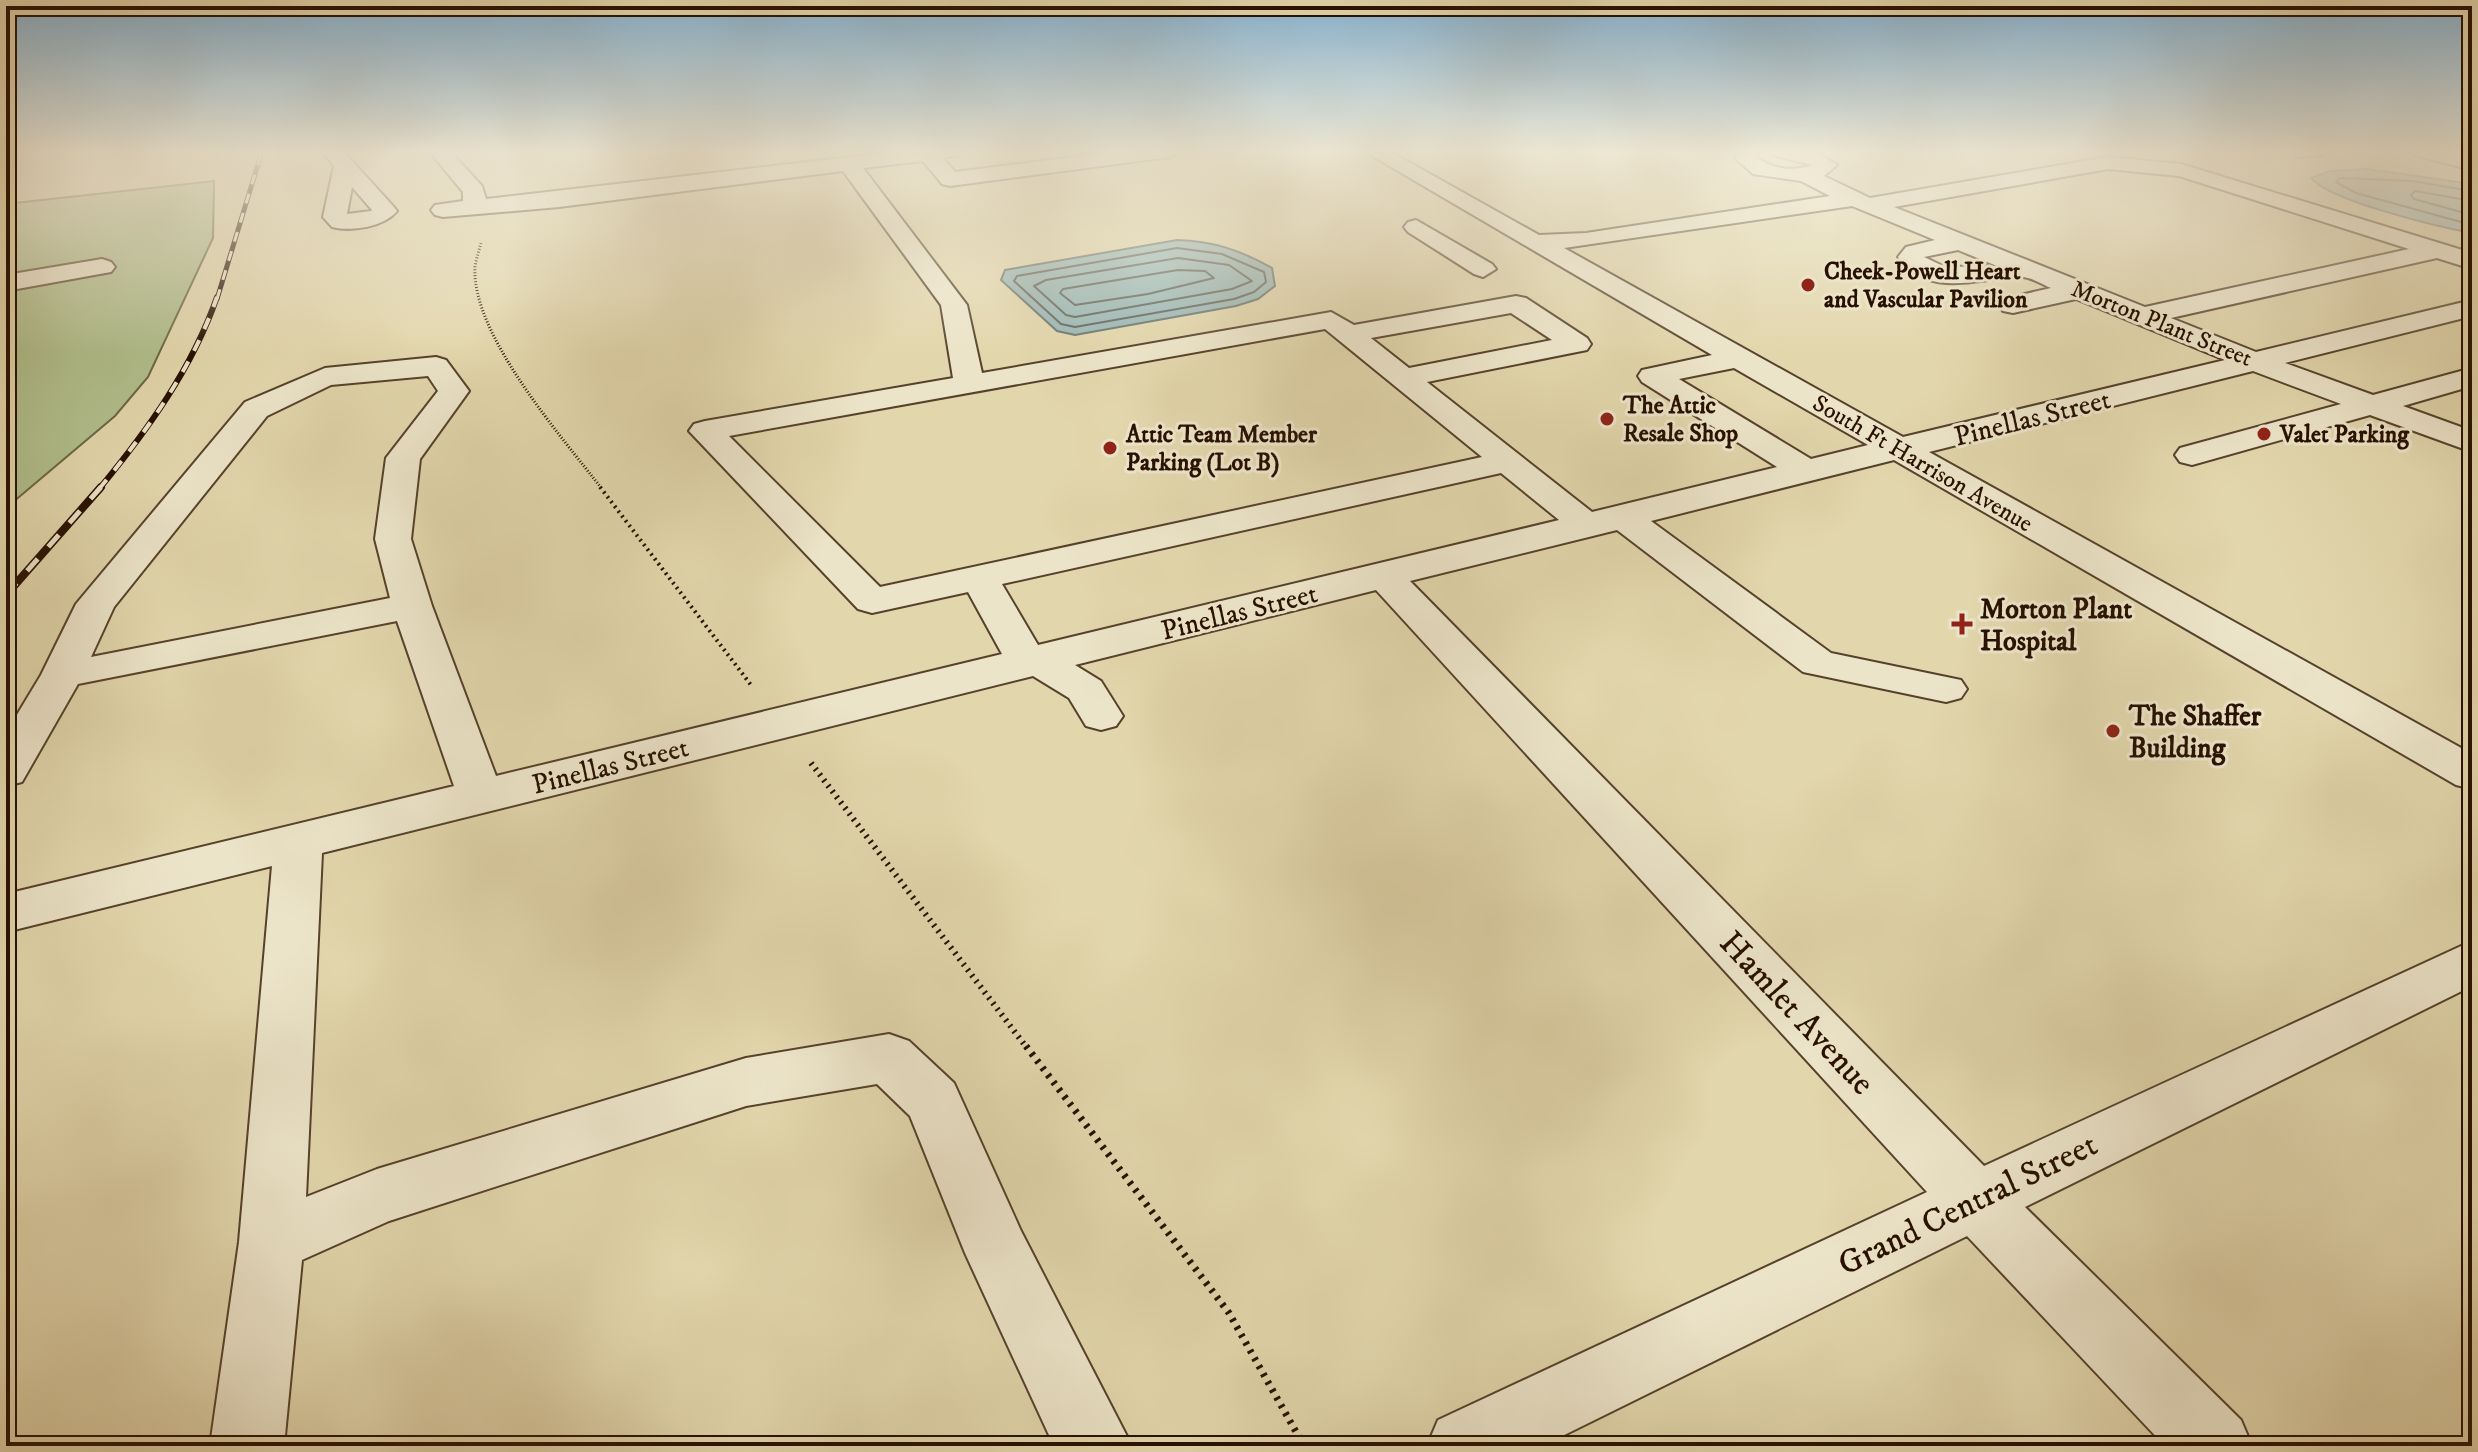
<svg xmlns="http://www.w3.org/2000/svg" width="2478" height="1452" font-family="'IM FELL DW Pica',serif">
	<rect width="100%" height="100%" fill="#e2d6ac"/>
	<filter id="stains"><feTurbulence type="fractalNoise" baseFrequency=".0025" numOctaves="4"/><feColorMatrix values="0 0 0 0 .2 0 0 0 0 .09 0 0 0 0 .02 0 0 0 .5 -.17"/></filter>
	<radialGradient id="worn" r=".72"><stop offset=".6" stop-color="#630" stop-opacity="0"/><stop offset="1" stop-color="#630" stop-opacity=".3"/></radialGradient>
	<polygon fill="#b0be8c" stroke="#6c6746" stroke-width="2" points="214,181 213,238 148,377 115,416 6,508 6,204"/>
	<g fill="#99b6b5" stroke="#6b746d" stroke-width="2">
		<path d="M 2367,169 L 2472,184 L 2472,233 C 2439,227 2330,201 2311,178 L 2331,171 Z"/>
		<path d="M 1177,240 C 1213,241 1240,250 1272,268 L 1275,286 L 1258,299 L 1236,306 L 1075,335 L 1057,331 L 1001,280 L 1005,270 Z"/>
	</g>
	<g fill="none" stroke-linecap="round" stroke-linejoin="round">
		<g stroke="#60635a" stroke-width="2">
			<polyline points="2472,191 2412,181 2340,178 2336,182 2356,193 2472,225"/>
			<polyline points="2472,201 2415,191 2411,195 2414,199 2472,215"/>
			<polygon points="1177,248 1222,254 1264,272 1266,282 1254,292 1234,299 1075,327 1061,324 1014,281 1017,276"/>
			<polygon points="1178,258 1229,265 1252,281 1232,289 1075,317 1066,315 1034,286 1046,280"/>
			<polygon points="1178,270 1205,271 1214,278 1148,294 1075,305 1060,293 1063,289"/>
		</g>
		<polyline stroke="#c6b892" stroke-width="23" stroke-dasharray="23 12" stroke-linecap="butt" points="1748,154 1767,151"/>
		<defs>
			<g id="minor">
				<path d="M 322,151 L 343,151 L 393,206 L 397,211 C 384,227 351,232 332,227 L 323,217 L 334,166 ZM 352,187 L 372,210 L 371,211 L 347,214 Z"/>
				<path d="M 429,151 L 450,151 L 482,186 L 486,199 L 902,151 L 962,151 L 959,155 L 943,158 L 955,172 L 1121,151 L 1180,151 L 1170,157 L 950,186 L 942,184 L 923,161 L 863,168 L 967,305 L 982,373 L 1331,312 L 1354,325 L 1516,296 L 1526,298 L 1587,338 L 1591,344 L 1587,350 L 1427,382 L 1592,512 L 1777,467 L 1642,382 L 1638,376 L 1642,370 L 1712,355 L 1364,151 L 1389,151 L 1539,235 L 1586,233 L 1830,196 L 1801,181 L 1753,174 L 1735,158 L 1740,151 L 1756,151 L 1756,157 C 1772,169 1793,172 1812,165 L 1772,155 L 1769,151 L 1815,151 L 1837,165 L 1824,176 L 1870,198 L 2108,157 L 2181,164 L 2472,253 L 2472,269 L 2437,258 L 2171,318 L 2256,352 L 2472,300 L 2472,316 L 2285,363 L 2373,395 L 2472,368 L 2472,386 L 2403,406 L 2472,431 L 2472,452 L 2370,415 L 2192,465 L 2180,462 L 2175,455 L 2180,448 L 2341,404 L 2253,371 L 1929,452 L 2472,754 L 2472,789 L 2456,785 L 1894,460 L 1651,521 L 1831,653 L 1961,680 L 1967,689 L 1961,698 L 1946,702 L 1803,672 L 1617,530 L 1410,581 L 1984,1166 L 2472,941 L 2472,986 L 2025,1207 L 2241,1420 L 2252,1446 L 2165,1446 L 1967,1236 L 1542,1446 L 1427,1446 L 1438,1420 L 1927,1192 L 1376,590 L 1075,665 L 1101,681 L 1123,716 L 1116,726 L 1101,730 L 1086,726 L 1069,698 L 1033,676 L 322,853 L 306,1197 L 377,1169 L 746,1058 L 889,1034 L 909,1041 L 954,1083 L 1021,1231 L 1132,1446 L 1054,1446 L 965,1253 L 910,1116 L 877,1084 L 746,1106 L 389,1221 L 302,1260 L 284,1446 L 210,1446 L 239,1242 L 272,866 L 6,932 L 6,894 L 454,786 L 397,621 L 78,684 L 22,782 L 6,786 L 6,733 L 41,675 L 76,604 L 245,402 L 325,368 L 436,357 L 446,360 L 469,391 L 420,459 L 411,539 L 432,606 L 496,776 L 1002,654 L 968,592 L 872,613 L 858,609 L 689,431 L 694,424 L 705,421 L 953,378 L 941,305 L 843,171 L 559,207 L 443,217 L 435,215 L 431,210 L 435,205 L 463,201 L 463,192 ZM 2108,169 L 2179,176 L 2409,249 L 2145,307 L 1894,207 ZM 1852,206 L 1935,240 L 1906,247 L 1898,257 C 1927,300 1980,277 2022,277 C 2031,277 2043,285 2051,288 L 2003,299 L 2000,305 L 2003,311 L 2013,313 L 2076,299 L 2225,360 L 1903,437 L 1564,248 ZM 1958,250 L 1997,266 L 1945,267 L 1924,257 ZM 1511,313 L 1552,340 L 1409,368 L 1371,338 ZM 1325,329 L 1482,457 L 880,587 L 729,436 ZM 1734,368 L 1868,445 L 1811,459 L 1679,379 ZM 428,376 L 438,391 L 386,458 L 375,539 L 390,598 L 91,657 L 114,607 L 267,416 L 331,385 ZM 1501,473 L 1559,520 L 1038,645 L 1002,584 Z"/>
				<polygon points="2294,151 2326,151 2323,155 2296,157"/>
				<polygon points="2412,151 2446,151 2472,158 2472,170 2415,155"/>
				<polygon points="1416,220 1492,264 1496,269 1483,277 1474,274 1408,232 1404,227 1408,222"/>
				<polygon points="102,259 111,262 115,267 111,272 6,291 6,275"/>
			</g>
		</defs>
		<use href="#minor" stroke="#56422b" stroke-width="4"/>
		<path stroke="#271000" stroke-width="3" stroke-dasharray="1 2" stroke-linecap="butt" d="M 481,243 C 479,251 476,259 475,267 C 471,334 562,437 602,489"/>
		<polyline stroke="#271000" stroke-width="4" stroke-dasharray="2 4" stroke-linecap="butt" points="600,487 751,685"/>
		<polyline stroke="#271000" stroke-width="6" stroke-dasharray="2 5" stroke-linecap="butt" points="811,763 1027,1048"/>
		<polyline stroke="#271000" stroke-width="7" stroke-dasharray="3 6" stroke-linecap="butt" points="1026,1046 1229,1313 1304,1446"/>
		<use href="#minor" fill="#ece4c9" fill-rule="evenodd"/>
		<defs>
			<polyline id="rail-far2" points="217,299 262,151"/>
			<path id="rail-far1" d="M 99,489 C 147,431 192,369 217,297"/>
			<polyline id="rail" points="6,595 101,487"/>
		</defs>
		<use href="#rail-far2" stroke="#271000" stroke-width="5"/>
		<use href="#rail-far1" stroke="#271000" stroke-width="6"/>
		<use href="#rail" stroke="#271000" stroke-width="8"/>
		<use href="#rail-far2" stroke="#ece4c9" stroke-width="3" stroke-dasharray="10" stroke-linecap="butt"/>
		<use href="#rail-far1" stroke="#ece4c9" stroke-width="4" stroke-dasharray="12" stroke-linecap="butt"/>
		<use href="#rail" stroke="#ece4c9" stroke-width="5" stroke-dasharray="16" stroke-linecap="butt"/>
	</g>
	<linearGradient id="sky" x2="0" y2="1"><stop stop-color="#88b5d4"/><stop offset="0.43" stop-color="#f2edda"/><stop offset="1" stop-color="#f2edda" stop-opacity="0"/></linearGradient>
	<rect width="2478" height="354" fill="url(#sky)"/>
	<g fill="#8f2418" stroke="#ece4c9" stroke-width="3">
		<circle cx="1808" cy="285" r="8"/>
		<circle cx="1607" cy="419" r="8"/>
		<circle cx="2264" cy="434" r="8"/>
		<circle cx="1110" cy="448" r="8"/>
		<path d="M1958 612h8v8h8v8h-8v8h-8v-8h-8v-8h8z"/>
		<circle cx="2113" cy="731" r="8"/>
	</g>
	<g text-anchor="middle" stroke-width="6" stroke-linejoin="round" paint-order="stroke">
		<g font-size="24" font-weight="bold" fill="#271000" stroke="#ece4c9" text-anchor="start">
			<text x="1824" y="279">Cheek-Powell Heart<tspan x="1824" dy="28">and Vascular Pavilion</tspan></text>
			<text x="1623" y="413">The Attic<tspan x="1623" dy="28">Resale Shop</tspan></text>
			<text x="1126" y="442">Attic Team Member<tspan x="1126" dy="28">Parking (Lot B)</tspan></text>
			<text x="2280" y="442">Valet Parking</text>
		</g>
		<g font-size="24" fill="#271000" stroke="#ece4c9">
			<text transform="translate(2162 323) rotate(22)" y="8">Morton Plant Street</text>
			<text transform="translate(1923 463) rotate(30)" y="8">South Ft Harrison Avenue</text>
		</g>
		<g font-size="28" fill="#271000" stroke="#ece4c9">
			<text transform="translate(2032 417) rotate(-14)" y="10">Pinellas Street</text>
			<text transform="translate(1239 611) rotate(-14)" y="10">Pinellas Street</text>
			<text transform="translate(610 765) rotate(-14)" y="10">Pinellas Street</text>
		</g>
		<g font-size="28" font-weight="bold" fill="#271000" stroke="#ece4c9" text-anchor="start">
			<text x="1980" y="618">Morton Plant<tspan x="1980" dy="32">Hospital</tspan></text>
			<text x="2129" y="725">The Shaffer<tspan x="2129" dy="32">Building</tspan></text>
		</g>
		<g font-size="34" fill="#271000" stroke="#ece4c9">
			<text transform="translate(1798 1012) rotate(47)" y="12">Hamlet Avenue</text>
			<text transform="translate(1967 1203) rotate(-26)" y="12">Grand Central Street</text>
		</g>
	</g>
	<rect width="2478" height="1452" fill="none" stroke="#e2d6ac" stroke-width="32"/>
	<rect x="8" y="8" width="2462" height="1436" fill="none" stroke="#271000" stroke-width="4"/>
	<rect x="16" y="16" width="2446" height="1420" fill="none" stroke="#271000" stroke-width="2"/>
	<rect width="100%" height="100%" filter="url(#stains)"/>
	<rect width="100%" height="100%" fill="url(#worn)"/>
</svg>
